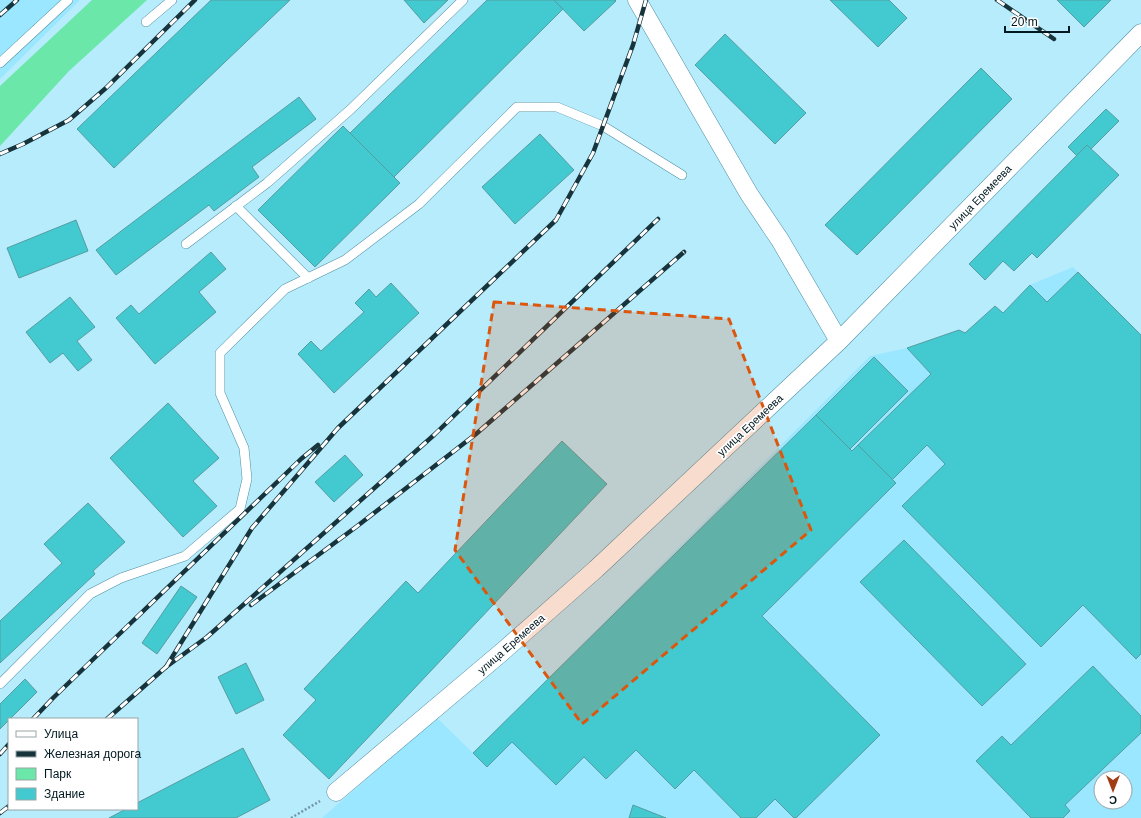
<svg xmlns="http://www.w3.org/2000/svg" width="1141" height="818" font-family="Helvetica,sans-serif">
	<rect width="100%" height="100%" fill="#b7ecfd"/>
	<g fill="#9ae7ff" fill-rule="evenodd">
		<polygon points="0,0 80,0 0,79"/>
		<path d="M 1073,267 L 1141,335 L 1141,818 L 322,818 L 437,718 L 473,753 L 870,356 L 907,348 L 959,330 L 965,333 L 995,306 L 1003,313 L 1030,285 ZM 1101,778 L 1125,778 L 1125,802 L 1101,802 Z"/>
	</g>
	<polygon fill="#6be7a9" points="92,0 147,0 69,71 0,146 0,86"/>
	<g fill="#42cad0" stroke="#559da0">
		<polygon points="211,0 290,0 114,168 77,129"/>
		<polygon points="404,0 448,0 424,23"/>
		<polygon points="487,0 554,0 563,9 394,177 350,133"/>
		<polygon points="554,0 615,0 616,1 584,31"/>
		<polygon points="830,0 889,0 907,18 878,47"/>
		<polygon points="1057,0 1111,0 1084,27"/>
		<polygon points="725,34 806,113 775,144 695,65"/>
		<polygon points="981,68 1012,99 857,255 825,225"/>
		<polygon points="299,97 316,119 252,167 259,177 214,211 209,205 116,275 96,250"/>
		<polygon points="1106,109 1119,121 1091,149 1087,145 1077,156 1068,147"/>
		<polygon points="343,126 400,183 315,267 258,210"/>
		<polygon points="540,134 574,170 515,224 482,187"/>
		<polygon points="1087,145 1119,175 1037,258 1032,253 1014,271 1003,261 985,280 969,264"/>
		<polygon points="76,220 88,251 19,278 7,248"/>
		<polygon points="211,252 226,269 199,292 216,312 155,364 116,318 131,305 139,314"/>
		<polygon points="1078,272 1141,335 1141,654 1136,659 1083,605 1041,647 902,506 945,464 927,445 892,480 858,445 931,374 907,348 959,330 965,333 995,306 1003,313 1030,285 1047,302"/>
		<polygon points="391,283 419,313 334,393 298,354 311,341 321,351 364,312 355,303 369,289 376,297"/>
		<polygon points="70,297 95,327 77,341 92,360 78,371 63,353 50,363 26,332"/>
		<polygon points="874,357 908,391 850,449 816,415"/>
		<polygon points="168,403 219,458 193,481 217,506 183,537 110,458"/>
		<polygon points="816,415 852,451 858,445 896,483 762,616 880,735 796,818 794,818 775,799 756,818 741,818 694,770 675,789 636,750 606,779 584,757 556,785 512,742 487,767 473,753"/>
		<polygon points="562,441 607,484 329,779 283,735 316,700 304,689 406,581 418,593"/>
		<polygon points="345,455 363,475 334,502 315,482"/>
		<polygon points="88,503 125,542 93,571 95,574 0,663 0,621 62,563 44,544"/>
		<polygon points="904,540 1026,664 982,706 860,582"/>
		<polygon points="181,586 197,597 157,654 142,643"/>
		<polygon points="246,663 264,700 236,714 218,677"/>
		<polygon points="1093,666 1141,716 1141,733 1065,805 1070,811 1063,818 1031,818 976,761 1002,736 1011,745"/>
		<polygon points="25,679 37,692 0,729 0,704"/>
		<polygon points="243,748 270,800 236,818 109,818 126,809 137,809 137,803"/>
		<polygon points="633,805 666,818 629,818"/>
	</g>
	<g fill="none" stroke-linecap="round" stroke-linejoin="round">
		<defs>
			<g id="service">
				<polyline points="146,22 172,0"/>
				<polyline points="0,63 68,0"/>
				<polyline points="236,206 308,278"/>
				<polyline points="186,244 267,183 351,109 463,0"/>
				<polyline points="0,684 90,594 121,578 185,556 240,509 247,479 244,448 220,393 220,353 285,289 345,260 419,204 517,107 557,107 603,126 682,175"/>
			</g>
			<g id="minor">
				<polyline points="637,0 749,194 780,240 839,341"/>
				<polyline points="336,792 502,652 596,569 839,341 1141,33"/>
			</g>
		</defs>
		<use href="#service" stroke="#4e8fa2" stroke-width="10"/>
		<use href="#minor" stroke="#4e8fa2" stroke-width="19"/>
		<polyline stroke="#6f98a6" stroke-width="2.5" stroke-dasharray="2 2" stroke-linecap="butt" points="291,818 320,801"/>
		<use href="#service" stroke="#fff" stroke-width="9"/>
		<use href="#minor" stroke="#fff" stroke-width="18"/>
		<defs>
			<g id="rail">
				<polyline points="997,0 1054,39"/>
				<polyline points="0,15 17,0"/>
				<polyline points="0,154 23,144 69,120 106,88 195,0"/>
				<polyline points="251,605 356,527 476,434 684,252"/>
				<polyline points="166,667 252,528 338,428 556,220 593,153 633,45 646,0"/>
				<polyline points="33,719 53,698 301,459 318,445"/>
				<polyline points="107,719 166,667 207,637 434,435 658,219"/>
				<polyline points="0,754 9,744"/>
				<polyline points="0,813 9,806"/>
			</g>
		</defs>
		<use href="#rail" stroke="#17343c" stroke-width="4.5"/>
		<use href="#rail" stroke="#fff" stroke-width="3" stroke-dasharray="9" stroke-linecap="butt"/>
	</g>
	<path fill="#dc560d" fill-opacity="0.2" stroke="#dc560d" stroke-width="3" stroke-dasharray="8 5" stroke-linejoin="round" d="M 494,302 L 729,319 L 811,530 L 582,724 L 455,550 Z"/>
	<g text-anchor="middle" stroke-width="3.5" stroke-linejoin="round" paint-order="stroke">
		<g font-size="11" fill="#001920" stroke="#fff">
			<text transform="translate(980 197) rotate(-46)" y="4">улица Еремеева</text>
			<text transform="translate(750 425) rotate(-43)" y="4">улица Еремеева</text>
			<text transform="translate(511 644) rotate(-41)" y="4">улица Еремеева</text>
		</g>
	</g>
	<rect x="8" y="718" width="130" height="92" fill="#ffffff" stroke="#99a3a6"/>
	<rect x="16" y="731" width="20" height="6" fill="#ffffff" stroke="#99a3a6"/>
	<text x="44" y="738" font-size="12" fill="#001920">Улица</text>
	<rect x="16" y="751" width="20" height="6" fill="#17343c" stroke="#99a3a6"/>
	<text x="44" y="758" font-size="12" fill="#001920">Железная дорога</text>
	<rect x="16" y="768" width="20" height="12" fill="#6be7a9" stroke="#99a3a6"/>
	<text x="44" y="778" font-size="12" fill="#001920">Парк</text>
	<rect x="16" y="788" width="20" height="12" fill="#42cad0" stroke="#99a3a6"/>
	<text x="44" y="798" font-size="12" fill="#001920">Здание</text>
	<g transform="translate(1113 790) rotate(180)"><circle r="19" fill="#ffffff" stroke="#99a3a6"/>
	<path d="M0-3L7 15L0 10L-7 15Z" fill="#a23c15"/>
	<text y="-6" font-size="11" font-weight="bold" text-anchor="middle" fill="#001920">С</text>
	</g>
	<path d="M1005 26v6h64v-6" fill="none" stroke="#001920" stroke-width="2"/>
	<text x="1011" y="26" font-size="12" fill="#001920" stroke="#ffffff" stroke-width="3" paint-order="stroke">20 m</text>
</svg>
